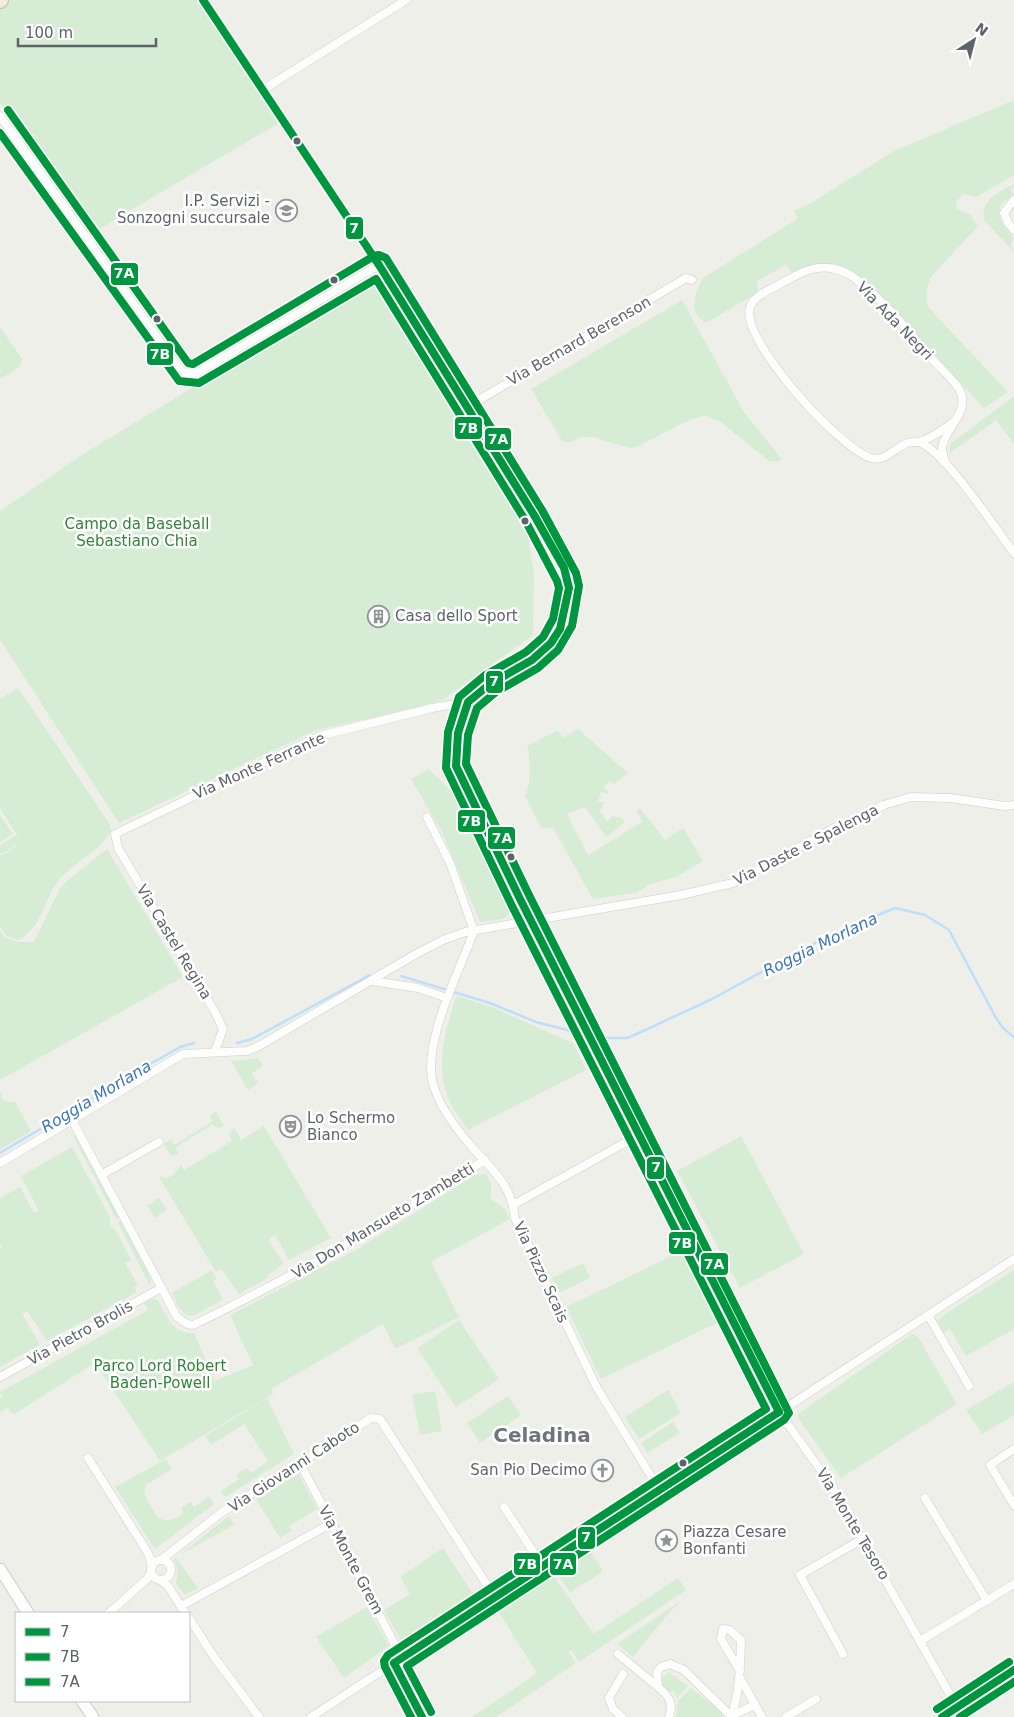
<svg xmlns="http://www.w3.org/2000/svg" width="1014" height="1717" font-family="'DejaVu Sans',sans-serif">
	<rect width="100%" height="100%" fill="#efefea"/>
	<g fill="#d7ecd5">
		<polygon points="9,0 197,0 279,123 92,233 0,103 0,5"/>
		<path d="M 1014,100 L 1014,175 L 976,197 L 963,194 L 957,201 L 956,208 L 971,215 L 978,226 L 930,278 L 926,293 L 928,307 L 1008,392 L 984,408 L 859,277 C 836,264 815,260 792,273 L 786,265 L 756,282 L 759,292 L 706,323 C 687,314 695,292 703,278 L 797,219 L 794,211 L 811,203 L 894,151 Z"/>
		<path d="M 1014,184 L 1014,187 L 1011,189 L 1014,195 C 989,208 1000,222 1014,238 L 1011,244 L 1014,252 L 984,220 C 980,200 999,192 1014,184 Z"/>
		<polygon points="376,276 528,537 534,572 533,635 444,699 420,707 317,730 119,823 0,640 0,511 85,453"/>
		<polygon points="682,300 744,412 782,459 777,462 769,461 722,423 704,415 685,422 639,446 630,448 592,437 582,437 569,443 562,441 531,389"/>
		<polygon points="0,327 22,359 20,367 0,379"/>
		<polygon points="1014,396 1014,444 996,420 950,453 950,444"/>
		<path d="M 18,688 L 109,823 L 111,831 C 98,855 68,863 54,887 C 41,909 42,925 19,940 L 6,936 L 0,926 L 0,855 C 10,853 16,847 19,838 L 0,809 L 0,699 Z"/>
		<path d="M 578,729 L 628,773 L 614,784 L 609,781 L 603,788 L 609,792 L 608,794 L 601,791 L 598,802 L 604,802 L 600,812 L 608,822 L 612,816 L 622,818 L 625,822 L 606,837 L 585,807 L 567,814 L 588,855 L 642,822 L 636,810 L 640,808 L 665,840 L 683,828 L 703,861 L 676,877 L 650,884 L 636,893 L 593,899 L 553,828 L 543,828 L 539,824 L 525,796 C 531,779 531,763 527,746 L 558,730 L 562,738 Z"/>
		<polygon points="429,769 454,794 512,905 510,913 503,919 480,922 442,832 411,779"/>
		<polygon points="0,815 13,834 0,842"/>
		<path d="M 16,835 L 19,838 C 15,846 9,852 0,854 L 0,845 Z"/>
		<polygon points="107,849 183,977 0,1080 0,931 5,938 19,942 34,942 59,890 68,880"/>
		<path d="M 456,996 L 489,1006 L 573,1043 L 586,1070 L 468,1130 C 430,1083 440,1049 456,996 Z"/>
		<polygon points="258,1058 263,1066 252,1073 258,1083 248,1090 231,1061"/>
		<polygon points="0,1092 4,1101 15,1102 31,1131 0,1150"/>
		<polygon points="216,1112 224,1126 218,1129 213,1124 176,1147 178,1154 171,1156 164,1145 165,1143 171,1140 174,1145 212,1122 210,1115"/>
		<polygon points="264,1126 331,1238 289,1260 275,1235 268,1240 283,1263 276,1270 267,1275 268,1278 239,1294 221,1269 216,1272 158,1175 165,1178 172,1176 181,1165 184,1170 232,1141 229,1134 234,1128 241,1140"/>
		<polygon points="75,1135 119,1217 116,1219 73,1136"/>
		<polygon points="741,1136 804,1254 740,1288 677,1171"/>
		<polygon points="72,1147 110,1217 110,1227 115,1229 131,1260 125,1263 138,1285 134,1287 137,1292 47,1341 27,1311 22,1314 40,1345 0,1367 0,1249 2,1248 0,1244 0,1198 20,1187 34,1213 39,1211 21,1176"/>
		<path d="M 486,1174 L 491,1183 L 491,1199 L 505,1209 L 510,1219 L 431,1262 L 459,1317 L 395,1349 L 383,1324 L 271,1389 L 273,1394 L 160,1461 L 95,1363 L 13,1415 L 8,1407 L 0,1412 L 0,1399 L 3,1397 L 0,1392 L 148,1310 L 144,1303 L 152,1299 L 158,1300 C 166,1316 173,1334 194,1333 L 215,1381 L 253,1365 L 230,1315 L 354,1251 L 475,1175 Z"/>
		<polygon points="159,1198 167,1210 155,1218 147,1206"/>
		<polygon points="121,1221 151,1279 150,1286 118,1223"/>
		<polygon points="682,1251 717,1323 601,1379 566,1307"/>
		<polygon points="583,1263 590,1278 559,1293 552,1278"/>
		<path d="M 212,1270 L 217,1279 L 213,1281 L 223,1300 L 193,1316 C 181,1317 177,1302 172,1293 Z"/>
		<polygon points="1014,1270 1014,1329 966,1356 950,1329 943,1333 937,1322 945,1314"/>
		<polygon points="459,1320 499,1379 456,1407 417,1348"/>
		<polygon points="912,1334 918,1337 957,1404 841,1478 798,1418 798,1414"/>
		<polygon points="1014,1382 1014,1415 982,1434 966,1410"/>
		<polygon points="668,1390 681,1413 639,1439 625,1417"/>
		<polygon points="435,1391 442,1431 420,1435 412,1395"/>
		<polygon points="508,1396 521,1415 480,1443 467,1423"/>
		<polygon points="267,1398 294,1454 225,1497 221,1491 239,1479 236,1474 247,1468 251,1473 268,1461 244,1424 211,1445 205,1436"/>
		<polygon points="673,1422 680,1433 647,1453 641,1443"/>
		<path d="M 166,1459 L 172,1469 L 146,1485 L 144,1494 C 156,1514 159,1530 184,1513 L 181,1508 L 191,1502 L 194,1507 L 209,1496 L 214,1504 L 155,1549 L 115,1487 Z"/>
		<polygon points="299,1474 317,1509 289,1526 292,1531 280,1538 256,1499"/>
		<polygon points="229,1516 234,1525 181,1554"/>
		<polygon points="443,1548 473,1594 401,1640 384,1610 410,1594 400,1577"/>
		<polygon points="587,1551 590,1551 602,1569 601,1573 570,1592 556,1572"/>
		<polygon points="176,1558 198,1588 185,1595 176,1584 178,1571 174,1559"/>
		<polygon points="552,1574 594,1634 678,1578 686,1590 579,1662 571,1650 569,1652 576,1663 496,1717 472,1717 537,1673 498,1611"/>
		<polygon points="682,1600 666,1616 633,1657 617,1644"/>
		<polygon points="367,1607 389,1646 344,1678 316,1637"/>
		<polygon points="669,1672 688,1686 677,1698 673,1690 670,1692 661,1684 662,1678"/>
		<polygon points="691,1688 722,1712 723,1717 676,1717 678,1701"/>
	</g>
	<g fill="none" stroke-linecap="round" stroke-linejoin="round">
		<g stroke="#bfdef9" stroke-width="2.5">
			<polyline points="401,976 490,1003 536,1022 571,1031"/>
			<polyline points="604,1038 627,1038 641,1032 712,999 830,935 895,908 925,915 949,930 996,1018 1003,1028 1014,1037"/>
			<polyline points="237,1043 252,1039 370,975"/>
			<polyline points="0,1153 138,1071 180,1047 194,1043"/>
		</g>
		<defs>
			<g id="street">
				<path d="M 203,0 C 305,148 401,299 495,452 C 512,480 567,559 569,587 C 569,596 567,606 565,615 C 551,671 492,665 467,704 C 460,715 458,731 457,744 C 456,756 456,765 459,777 L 779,1412 L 832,1486 L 957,1707"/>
				<polyline points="264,89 406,0"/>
				<polyline points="0,116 182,372 195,374 379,265"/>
				<polyline points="1014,200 1004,213 1008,223 1014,230"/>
				<polyline points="467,407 686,278 692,280"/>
				<path d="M 919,442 C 946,452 994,527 1014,553"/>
				<path d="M 945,462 C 944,458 942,452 942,448 C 945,427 972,411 959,389 C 953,379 942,370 934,361 C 910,333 885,302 856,279 C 850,274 843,271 835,269 C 815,264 800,273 782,283 C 772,289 754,295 750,307 C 739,339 840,449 871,458 C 884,462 894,449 905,444 C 909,441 914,443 919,442 C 931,439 942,430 952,423"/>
				<path d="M 427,817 L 450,863 L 474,931 C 460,970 422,1042 433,1084 C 440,1108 457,1130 473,1148 C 494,1172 511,1184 515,1218 L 597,1388 L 659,1489"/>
				<polyline points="372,981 418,988 447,998"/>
				<polyline points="215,1051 223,1029 215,1012 118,848 115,834 319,736 432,708 468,702"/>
				<path d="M 72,1120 L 177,1317 L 187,1324 L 193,1325 C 296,1276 389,1220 485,1160"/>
				<polyline points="0,1163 183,1054 247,1051 259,1046 416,954 443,940 465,932 681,895 733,883 836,827 884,805 911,797 950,798 1005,806 1014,805"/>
				<polyline points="101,1175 159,1142"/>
				<polyline points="513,1205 639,1135"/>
				<polyline points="928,1315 969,1386"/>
				<polyline points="0,1377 161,1288"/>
				<polyline points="1014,1449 990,1465 1014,1505"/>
				<polyline points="88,1458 148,1553 152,1566"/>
				<polyline points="300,1463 402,1658"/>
				<polyline points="925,1498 987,1601"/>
				<polyline points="504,1507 542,1565"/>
				<circle cx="161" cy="1570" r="10"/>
				<polyline points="161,1560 221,1513 371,1418 380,1419 494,1596"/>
				<polyline points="161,1581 168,1586 185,1613"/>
				<polyline points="181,1606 332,1523"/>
				<polyline points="109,1613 147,1579 151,1572"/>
				<polyline points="189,1618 214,1657 259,1717"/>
				<polyline points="920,1641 1014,1584"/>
				<polyline points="618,1654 658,1687"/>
				<polyline points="843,1654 800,1575 864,1538"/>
				<polyline points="394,1663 422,1717"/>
				<polyline points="740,1678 762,1717"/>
				<polyline points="731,1716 755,1705"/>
				<polyline points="311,1717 1014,1259"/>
				<polyline points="622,1717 613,1709 609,1698 623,1674"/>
				<path d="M 669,1717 C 674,1703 669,1696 658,1687 L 657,1672 L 661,1667 L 670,1664 L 684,1670 L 731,1716"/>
				<path d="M 731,1717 C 740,1692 740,1666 741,1640 L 730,1630 L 723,1629 L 721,1639 L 740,1671"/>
				<polyline points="786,1717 816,1699"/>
				<polyline points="942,1717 1014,1670"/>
			</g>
			<g id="secondary">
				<polyline points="0,1569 28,1613"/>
				<polyline points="82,1701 93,1717"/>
			</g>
			<polyline id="highway" points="0,1 1,0"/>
		</defs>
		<use href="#street" stroke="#cccdcc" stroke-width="9"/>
		<use href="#secondary" stroke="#cbcccb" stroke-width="13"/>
		<use href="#highway" stroke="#c8bb96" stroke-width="16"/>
		<use href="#street" stroke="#fdfdfc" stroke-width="8"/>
		<use href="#secondary" stroke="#fdfdfc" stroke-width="11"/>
		<use href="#highway" stroke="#f1ede2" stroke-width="14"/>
		<defs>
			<g id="bus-1">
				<polyline points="203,0 379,265 534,515 564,568 569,588 560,629 551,643 532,660 490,684 468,702 458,733 456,766 520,899 779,1412"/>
				<polyline points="394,1663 779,1412"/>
				<polyline points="394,1663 422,1717"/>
				<polyline points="942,1717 1014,1670"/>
			</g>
			<g id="bus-2">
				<polyline points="0,133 179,381 199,383 376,279 525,520 557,581 559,588 553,619 543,637 526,652 484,676 459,697 448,732 446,768 511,904 766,1409 388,1655 384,1661 385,1667 411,1717"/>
				<polyline points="960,1717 1014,1682"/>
			</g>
			<g id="bus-3">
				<polyline points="8,110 188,363 193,364 374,256 379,255 386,258 542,510 576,573 579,586 572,626 558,650 538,668 496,692 477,708 468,735 466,764 529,895 789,1413 784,1420 407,1666 431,1712"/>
				<polyline points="937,1709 1009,1662"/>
			</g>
		</defs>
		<use href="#bus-1" stroke="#fff" stroke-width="11"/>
		<use href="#bus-2" stroke="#fff" stroke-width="11"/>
		<use href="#bus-3" stroke="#fff" stroke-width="11"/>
		<use href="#bus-1" stroke="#00963f" stroke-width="8"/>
		<use href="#bus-2" stroke="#00963f" stroke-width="8"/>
		<use href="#bus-3" stroke="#00963f" stroke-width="8"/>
	</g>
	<defs>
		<symbol id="school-ring" viewBox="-11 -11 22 22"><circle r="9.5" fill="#fff" stroke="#919496" stroke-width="1.5"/><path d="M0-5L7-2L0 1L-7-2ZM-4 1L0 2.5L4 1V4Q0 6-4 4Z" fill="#919496"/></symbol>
		<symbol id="building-ring" viewBox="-11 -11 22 22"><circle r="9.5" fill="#fff" stroke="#919496" stroke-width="1.5"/><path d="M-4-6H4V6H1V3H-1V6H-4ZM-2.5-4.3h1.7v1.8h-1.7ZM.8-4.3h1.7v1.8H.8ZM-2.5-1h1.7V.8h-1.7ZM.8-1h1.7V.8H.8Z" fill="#919496"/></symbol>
		<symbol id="theatre-ring" viewBox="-11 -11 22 22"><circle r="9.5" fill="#fff" stroke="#919496" stroke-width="1.5"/><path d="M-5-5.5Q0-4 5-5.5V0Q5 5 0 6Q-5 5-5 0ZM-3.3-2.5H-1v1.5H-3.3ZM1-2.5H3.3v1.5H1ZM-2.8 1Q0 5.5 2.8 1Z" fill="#919496"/></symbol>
		<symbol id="church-ring" viewBox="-11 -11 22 22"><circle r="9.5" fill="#fff" stroke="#919496" stroke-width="1.5"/><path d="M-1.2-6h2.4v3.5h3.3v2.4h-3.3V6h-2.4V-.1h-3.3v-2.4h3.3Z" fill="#919496"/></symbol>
		<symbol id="sight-ring" viewBox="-11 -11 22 22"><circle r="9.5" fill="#fff" stroke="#919496" stroke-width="1.5"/><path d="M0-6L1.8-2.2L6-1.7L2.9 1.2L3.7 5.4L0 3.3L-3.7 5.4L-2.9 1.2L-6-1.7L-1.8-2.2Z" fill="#919496"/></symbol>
	</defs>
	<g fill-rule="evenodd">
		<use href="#school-ring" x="274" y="198" width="25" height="25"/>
		<use href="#building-ring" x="366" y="604" width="25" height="25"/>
		<use href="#theatre-ring" x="278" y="1114" width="25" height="25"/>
		<use href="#church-ring" x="590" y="1458" width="25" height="25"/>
		<use href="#sight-ring" x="654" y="1528" width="25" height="25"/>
	</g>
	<g fill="#5e6369" stroke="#fff" stroke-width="2">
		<circle cx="297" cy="141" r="4.5"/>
		<circle cx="334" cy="280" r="4.5"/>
		<circle cx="157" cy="319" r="4.5"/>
		<circle cx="525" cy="521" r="4.5"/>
		<circle cx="511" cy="857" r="4.5"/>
		<circle cx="683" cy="1463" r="4.5"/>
	</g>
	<g text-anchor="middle" stroke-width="5" stroke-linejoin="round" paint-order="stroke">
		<g font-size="15" fill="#5e6369" stroke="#fff" text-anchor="start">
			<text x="270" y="206" text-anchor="end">I.P. Servizi -<tspan x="270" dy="17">Sonzogni succursale</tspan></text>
			<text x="395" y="621">Casa dello Sport</text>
			<text x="307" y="1123">Lo Schermo<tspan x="307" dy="17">Bianco</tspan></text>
			<text x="587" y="1475" text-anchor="end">San Pio Decimo</text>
			<text x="683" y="1537">Piazza Cesare<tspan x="683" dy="17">Bonfanti</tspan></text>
		</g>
		<g font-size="15" fill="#5e6369" stroke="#fff">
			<text transform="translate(895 321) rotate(46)" y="5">Via Ada Negri</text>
			<text transform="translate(579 341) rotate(-30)" y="5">Via Bernard Berenson</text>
			<text transform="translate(259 766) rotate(-24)" y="5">Via Monte Ferrante</text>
			<text transform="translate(806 845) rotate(-27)" y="5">Via Daste e Spalenga</text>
			<text transform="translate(174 942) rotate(59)" y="5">Via Castel Regina</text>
			<text transform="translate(383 1221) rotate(-31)" y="5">Via Don Mansueto Zambetti</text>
			<text transform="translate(541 1272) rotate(65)" y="5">Via Pizzo Scais</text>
			<text transform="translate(80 1333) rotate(-29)" y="5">Via Pietro Brolis</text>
			<text transform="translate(294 1467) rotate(-33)" y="5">Via Giovanni Caboto</text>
			<text transform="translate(853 1524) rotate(59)" y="5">Via Monte Tesoro</text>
			<text transform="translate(351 1560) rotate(62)" y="5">Via Monte Grem</text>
		</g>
		<g font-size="15" fill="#308637" stroke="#fff">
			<text x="137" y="529">Campo da Baseball<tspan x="137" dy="17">Sebastiano Chia</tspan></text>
			<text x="160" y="1371">Parco Lord Robert<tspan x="160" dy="17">Baden-Powell</tspan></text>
		</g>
		<g font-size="16" font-style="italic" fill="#3e75b9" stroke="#fff">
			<text transform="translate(820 944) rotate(-26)" y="6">Roggia Morlana</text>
			<text transform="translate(96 1096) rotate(-31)" y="6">Roggia Morlana</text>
		</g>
		<g font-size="20" font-weight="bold" fill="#6f757b" stroke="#fff">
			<text x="542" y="1442">Celadina</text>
		</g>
	</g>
	<g stroke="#fff" stroke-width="2">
		<rect x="345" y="216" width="19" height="24" rx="5" fill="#00963f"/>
		<rect x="110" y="262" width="29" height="24" rx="5" fill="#00963f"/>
		<rect x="146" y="342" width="28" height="24" rx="5" fill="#00963f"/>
		<rect x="454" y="416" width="29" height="24" rx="5" fill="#00963f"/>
		<rect x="484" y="427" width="28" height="24" rx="5" fill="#00963f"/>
		<rect x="485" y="670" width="19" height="24" rx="5" fill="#00963f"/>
		<rect x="457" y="809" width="29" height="24" rx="5" fill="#00963f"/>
		<rect x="487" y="826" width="29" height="24" rx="5" fill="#00963f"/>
		<rect x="646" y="1156" width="19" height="24" rx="5" fill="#00963f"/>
		<rect x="668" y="1231" width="28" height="24" rx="5" fill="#00963f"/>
		<rect x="700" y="1252" width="29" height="24" rx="5" fill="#00963f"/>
		<rect x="577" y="1526" width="19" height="24" rx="5" fill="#00963f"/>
		<rect x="549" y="1552" width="28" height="24" rx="5" fill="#00963f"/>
		<rect x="513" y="1552" width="28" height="24" rx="5" fill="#00963f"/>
	</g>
	<g font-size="14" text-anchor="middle" font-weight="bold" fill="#fff">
		<text x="354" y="233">7</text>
		<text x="124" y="278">7A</text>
		<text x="160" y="359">7B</text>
		<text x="468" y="433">7B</text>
		<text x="498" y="444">7A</text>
		<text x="494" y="686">7</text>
		<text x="471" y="826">7B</text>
		<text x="502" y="843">7A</text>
		<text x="656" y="1172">7</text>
		<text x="682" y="1248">7B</text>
		<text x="714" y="1269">7A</text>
		<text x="586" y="1542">7</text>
		<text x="563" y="1569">7A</text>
		<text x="527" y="1569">7B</text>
	</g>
	<rect x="15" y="1612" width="175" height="90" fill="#ffffff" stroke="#bfc1c3"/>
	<rect x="25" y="1628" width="25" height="8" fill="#00963f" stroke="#bfc1c3"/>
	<text x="60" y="1637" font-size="15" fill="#5e6369">7</text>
	<rect x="25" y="1653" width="25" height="8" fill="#00963f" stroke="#bfc1c3"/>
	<text x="60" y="1662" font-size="15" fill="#5e6369">7B</text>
	<rect x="25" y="1678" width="25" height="8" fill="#00963f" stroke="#bfc1c3"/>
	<text x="60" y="1687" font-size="15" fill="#5e6369">7A</text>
	<g transform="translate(974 40) rotate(36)" stroke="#ffffff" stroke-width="4" paint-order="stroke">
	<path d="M0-4L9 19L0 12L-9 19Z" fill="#5e6369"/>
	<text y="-8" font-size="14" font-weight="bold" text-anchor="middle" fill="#5e6369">N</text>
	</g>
	<path d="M18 38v8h138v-8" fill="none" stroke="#5e6369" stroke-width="2.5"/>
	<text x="25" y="38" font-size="15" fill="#5e6369" stroke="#ffffff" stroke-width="4" paint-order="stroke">100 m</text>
</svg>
